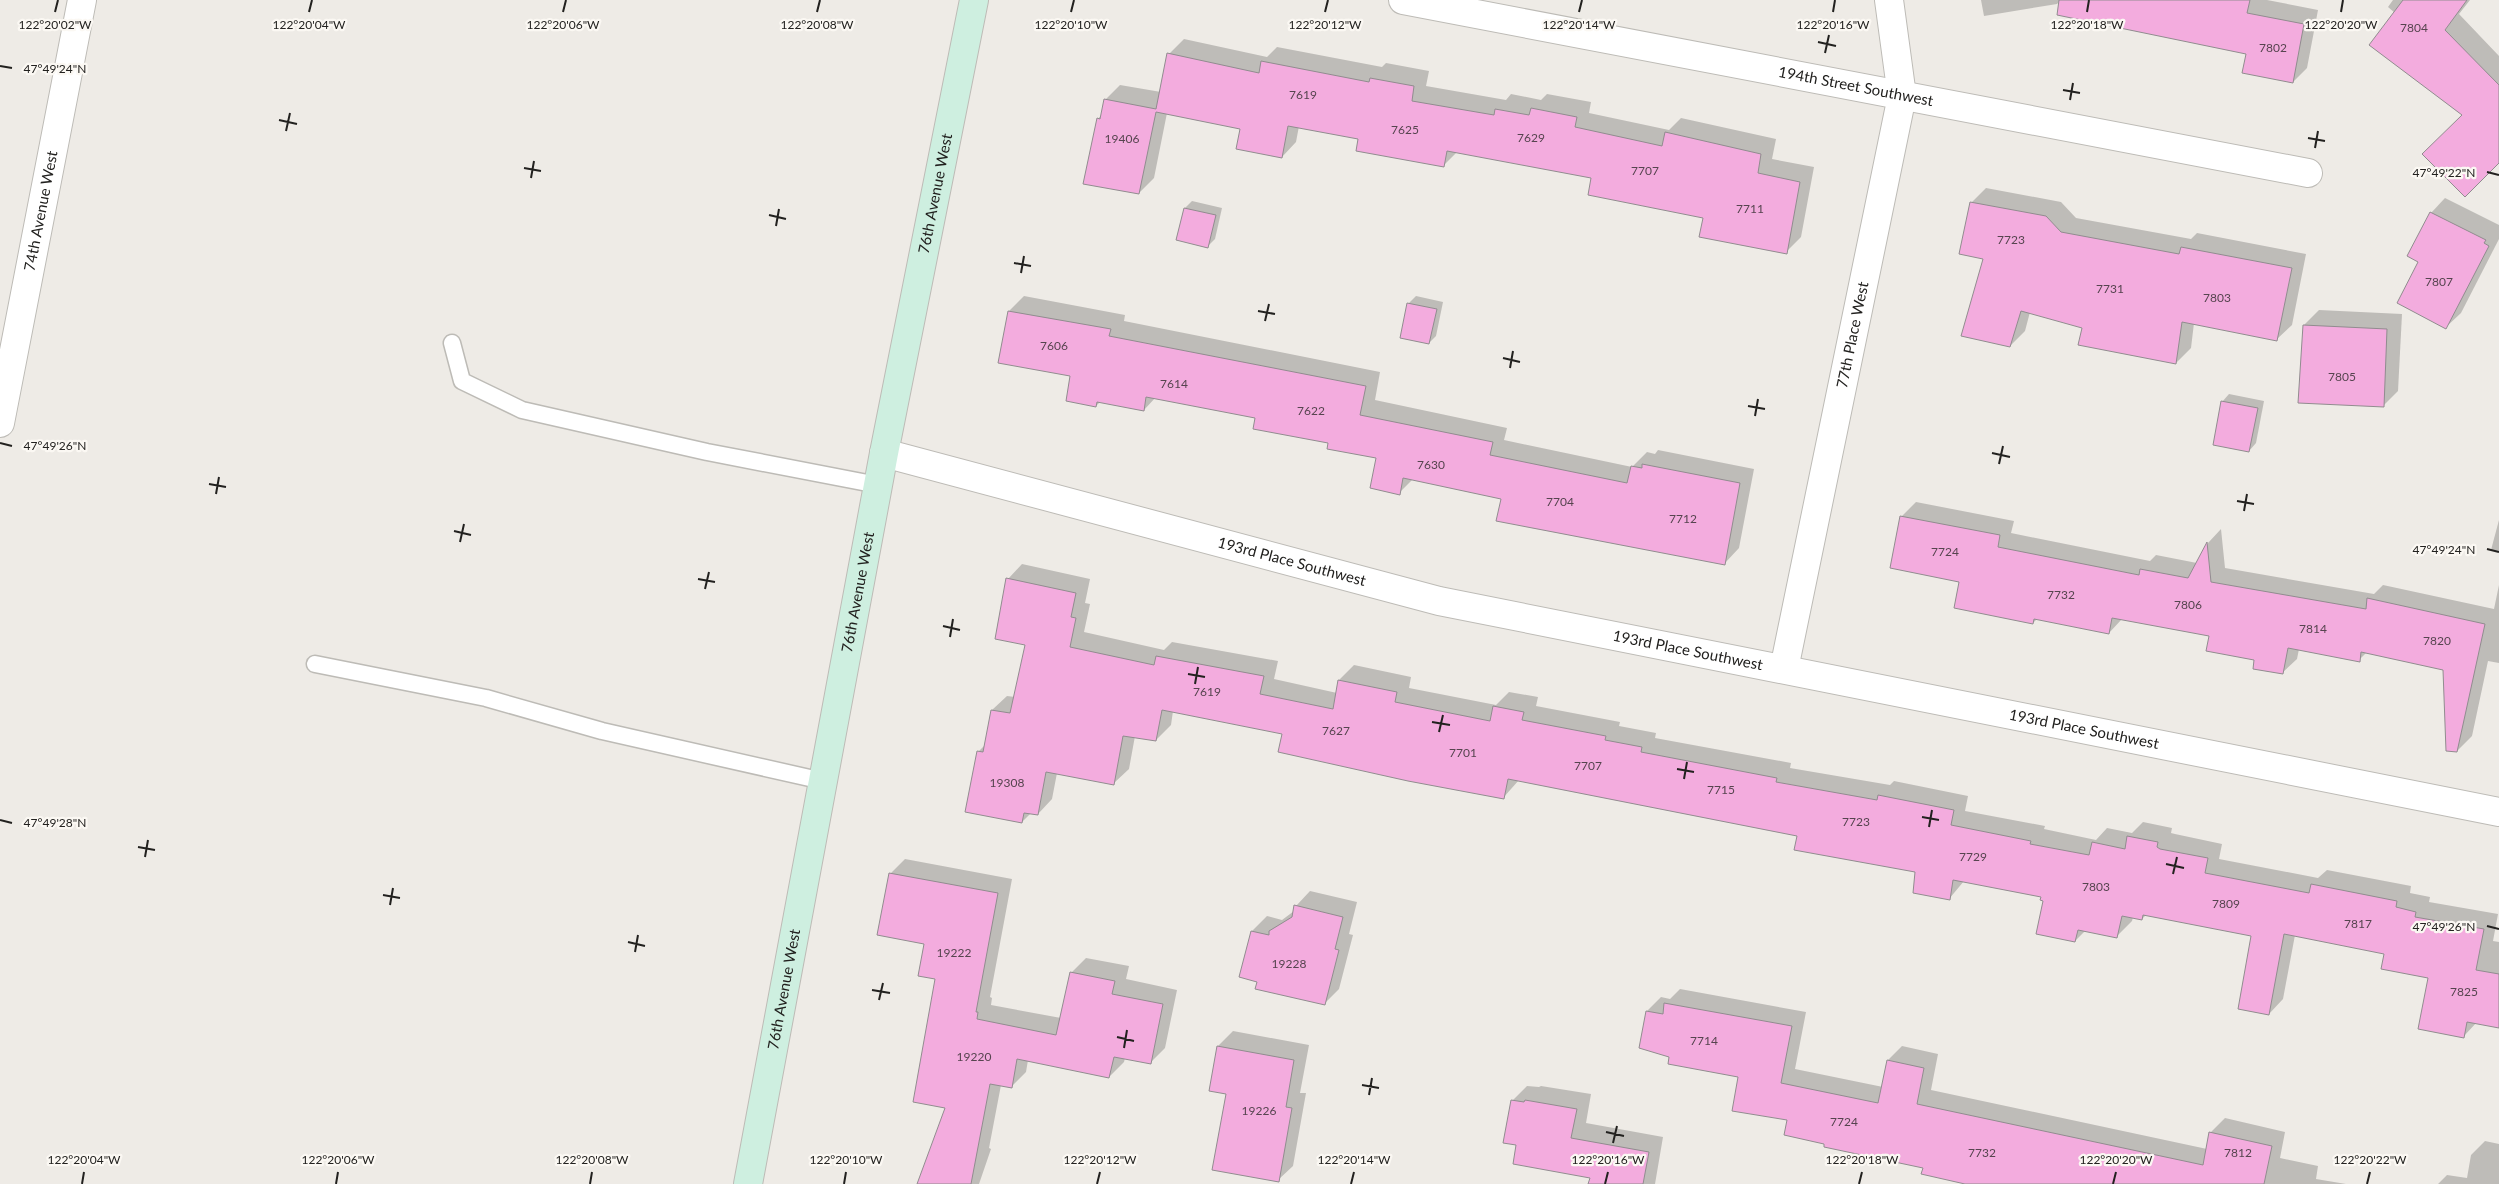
<svg xmlns="http://www.w3.org/2000/svg" width="2499" height="1184" font-family="Lato,sans-serif">
	<rect width="100%" height="100%" fill="#eeebe6"/>
	<g fill="#0003">
		<polygon points="1981,0 2061,0 2057,4 1984,16"/>
		<polygon points="2097,0 2267,0 2318,10 2307,68 2293,82 2247,53"/>
		<polygon points="2393,0 2470,0 2459,14 2499,56 2499,161 2464,114 2395,13 2388,7"/>
		<polygon points="1184,39 1267,57 1277,47 1382,67 1386,63 1429,71 1426,86 1506,100 1511,94 1541,100 1547,94 1591,102 1589,113 1669,130 1681,118 1776,139 1772,159 1814,167 1801,237 1786,252 1705,217 1592,177 1457,152 1444,165 1359,138 1299,126 1296,142 1282,157 1242,128 1167,113 1154,178 1139,193 1098,119 1102,114 1105,100 1120,85 1161,92 1169,54"/>
		<polygon points="1986,188 2061,202 2076,218 2191,239 2197,233 2306,254 2292,325 2277,339 2194,323 2191,348 2176,363 2083,327 2030,312 2025,331 2010,346 1971,203"/>
		<polygon points="2445,198 2499,225 2499,239 2461,313 2446,327 2420,261 2431,213"/>
		<polygon points="1192,201 1222,208 1215,239 1208,246 1185,208"/>
		<polygon points="1024,296 1125,315 1124,321 1380,372 1375,400 1507,428 1504,440 1632,467 1647,452 1655,454 1658,450 1754,469 1739,548 1725,563 1502,498 1413,479 1399,493 1378,457 1256,417 1156,397 1144,410 1101,401 1096,406 1071,375 1009,311"/>
		<polygon points="1416,296 1443,302 1436,336 1429,343 1409,303"/>
		<polygon points="2319,310 2402,314 2398,391 2383,406 2304,325"/>
		<polygon points="2229,394 2264,401 2256,443 2249,451 2222,402"/>
		<polygon points="1916,502 2014,521 2011,533 2150,561 2156,555 2197,563 2208,543 2221,529 2225,568 2374,594 2383,585 2494,609 2499,585 2499,663 2488,661 2472,736 2457,751 2444,669 2367,652 2359,660 2299,649 2297,659 2282,673 2211,635 2122,619 2109,633 2037,619 2033,623 1961,581 1901,517"/>
		<polygon points="2499,520 2499,552 2491,550"/>
		<polygon points="1022,564 1090,579 1085,603 1090,604 1084,632 1164,650 1172,642 1278,661 1274,679 1337,693 1339,680 1354,665 1411,677 1409,688 1496,705 1509,692 1538,697 1536,706 1620,722 1619,726 1656,733 1655,738 1791,763 1790,768 1890,785 1894,781 1968,796 1965,811 2045,826 2044,829 2096,840 2107,828 2132,833 2143,822 2172,828 2171,833 2175,834 2222,844 2219,859 2318,878 2327,870 2411,886 2410,893 2430,897 2429,902 2498,914 2493,941 2499,942 2499,1026 2477,1022 2464,1036 2430,977 2386,953 2295,935 2283,999 2269,1014 2253,935 2146,915 2142,919 2133,917 2132,921 2117,936 2086,930 2075,941 2042,896 1964,881 1949,899 1917,870 1798,835 1519,780 1503,798 1284,733 1173,711 1171,725 1156,740 1135,736 1129,769 1114,783 1057,773 1052,799 1038,814 1031,813 1022,822 978,752 986,744 992,710 1007,696 1015,697 1026,644 1008,579"/>
		<polygon points="905,859 1012,879 990,997 992,998 991,1005 1061,1018 1071,973 1086,958 1129,966 1126,979 1177,990 1165,1048 1150,1063 1125,1058 1124,1062 1109,1077 1028,1060 1026,1072 1011,1087 1001,1085 989,1148 991,1149 979,1184 925,1184 947,1107 937,978 925,943 890,874"/>
		<polygon points="1310,891 1357,902 1349,934 1353,935 1339,989 1324,1004 1259,981 1252,931 1267,916 1282,920 1294,911 1296,906"/>
		<polygon points="1680,989 1806,1012 1795,1069 1883,1087 1888,1060 1902,1046 1938,1054 1931,1090 2207,1149 2210,1133 2225,1118 2285,1132 2280,1158 2318,1166 2316,1179 2346,1184 1971,1184 1924,1167 1826,1143 1788,1119 1739,1076 1671,1056 1647,1011 1661,997 1670,999"/>
		<polygon points="1233,1031 1309,1045 1300,1093 1306,1093 1293,1166 1278,1180 1228,1093 1218,1046"/>
		<polygon points="1527,1086 1539,1087 1541,1086 1591,1094 1586,1123 1663,1137 1655,1184 1590,1184 1591,1177 1518,1144 1512,1101"/>
		<polygon points="2485,1141 2499,1144 2499,1184 2438,1184 2447,1175 2467,1178 2471,1155"/>
	</g>
	<g fill="#f3acde" stroke="#918c8f">
		<polygon points="2059,0 2250,0 2247,13 2304,24 2293,83 2242,73 2246,54 2057,15"/>
		<polygon points="2403,0 2467,0 2445,30 2499,85 2499,163 2465,197 2422,154 2462,115 2369,45"/>
		<polygon points="1167,53 1259,73 1261,61 1369,82 1370,78 1414,86 1412,101 1494,115 1495,109 1529,115 1531,108 1577,117 1575,127 1662,146 1665,132 1761,154 1758,173 1800,182 1787,254 1699,237 1703,218 1588,195 1591,178 1447,151 1444,167 1356,151 1358,139 1288,126 1282,158 1236,149 1240,129 1156,112 1139,194 1083,184 1097,118 1100,119 1104,99 1156,109"/>
		<polygon points="1970,202 2046,216 2061,232 2179,254 2181,247 2292,268 2277,341 2182,322 2176,364 2078,345 2082,328 2021,311 2010,347 1961,336 1983,259 1959,254"/>
		<polygon points="1184,208 1216,215 1208,248 1176,240"/>
		<polygon points="2430,212 2486,240 2484,243 2489,246 2446,329 2397,303 2418,262 2407,256"/>
		<polygon points="1407,303 1437,309 1429,344 1400,338"/>
		<polygon points="1008,311 1111,329 1109,336 1366,386 1360,415 1493,442 1490,455 1627,483 1631,466 1642,468 1642,464 1740,483 1725,565 1496,521 1501,499 1403,478 1400,495 1370,488 1376,458 1327,449 1328,443 1253,429 1255,418 1146,397 1144,411 1097,402 1096,407 1066,401 1070,376 998,363"/>
		<polygon points="2303,325 2387,329 2384,407 2298,403"/>
		<polygon points="2221,401 2258,408 2249,452 2213,445"/>
		<polygon points="1900,516 2000,535 1998,547 2139,575 2140,569 2188,578 2207,542 2211,582 2366,609 2367,598 2485,624 2457,752 2446,751 2443,670 2361,652 2360,662 2288,648 2283,674 2253,669 2254,660 2206,651 2209,636 2112,618 2109,634 2034,619 2033,624 1954,608 1959,582 1890,568"/>
		<polygon points="1006,578 1076,593 1071,617 1076,618 1070,647 1154,665 1156,656 1264,676 1260,694 1333,709 1338,680 1397,692 1395,702 1490,721 1493,706 1524,712 1522,720 1606,736 1605,740 1642,747 1641,752 1777,778 1776,782 1877,800 1878,795 1954,810 1951,825 2031,841 2030,844 2089,855 2092,842 2125,849 2127,836 2158,842 2157,847 2160,849 2208,858 2205,873 2309,893 2311,884 2397,901 2396,907 2416,912 2415,917 2484,929 2476,970 2499,974 2499,1028 2467,1022 2464,1038 2418,1029 2428,978 2381,969 2384,954 2284,934 2269,1015 2238,1009 2251,936 2143,915 2142,920 2122,916 2117,938 2078,930 2075,942 2036,934 2043,901 2040,900 2041,897 1953,880 1950,900 1913,893 1915,872 1794,850 1797,836 1508,779 1504,799 1408,781 1278,752 1282,734 1162,710 1156,741 1123,736 1114,785 1046,772 1038,815 1024,813 1022,823 965,812 977,751 983,752 991,710 1010,713 1025,645 995,639"/>
		<polygon points="889,873 998,893 976,1012 978,1012 977,1019 1056,1035 1070,972 1115,981 1112,994 1163,1004 1151,1064 1114,1057 1109,1078 1017,1059 1012,1088 990,1084 971,1184 917,1184 945,1108 913,1102 935,979 918,976 924,944 877,935"/>
		<polygon points="1294,905 1343,917 1335,949 1339,950 1325,1005 1255,989 1257,982 1239,977 1251,931 1269,935 1269,931 1292,917"/>
		<polygon points="1664,1003 1792,1026 1781,1083 1878,1103 1887,1060 1924,1068 1917,1104 2203,1165 2209,1132 2272,1146 2264,1184 1965,1184 1921,1174 1923,1168 1824,1147 1824,1144 1784,1135 1787,1120 1732,1111 1738,1077 1668,1064 1669,1057 1639,1048 1646,1011 1663,1014"/>
		<polygon points="1217,1046 1294,1060 1286,1107 1292,1108 1279,1182 1212,1170 1226,1094 1209,1091"/>
		<polygon points="1511,1100 1524,1102 1525,1100 1577,1109 1571,1138 1649,1152 1643,1184 1588,1184 1590,1178 1513,1164 1516,1145 1503,1143"/>
	</g>
	<g fill="none" stroke-linecap="round" stroke-linejoin="round">
		<defs>
			<g id="lane">
				<polyline points="452,343 462,381 522,410 707,452 878,485"/>
				<polyline points="315,664 486,698 602,731 823,781"/>
			</g>
			<g id="street">
				<path id="s1" d="M 1403,0 L 2308,173"/>
				<path id="s2" d="M 0,423 L 82,0"/>
				<path id="s3" d="M 884,453 L 1439,601 L 2499,812"/>
				<path id="s4" d="M 1784,669 L 1902,96 L 1889,0"/>
			</g>
			<g id="secondary">
				<path id="s5" d="M 748,1184 L 884,453 L 974,0"/>
			</g>
		</defs>
		<use href="#lane" stroke="#bdbbb6" stroke-width="19"/>
		<use href="#street" stroke="#bdbbb6" stroke-width="30"/>
		<use href="#secondary" stroke="#bdbbb6" stroke-width="30"/>
		<use href="#lane" stroke="#fff" stroke-width="16"/>
		<use href="#street" stroke="#fff" stroke-width="28"/>
		<use href="#secondary" stroke="#ceefe0" stroke-width="28"/>
	</g>
	<path fill="none" stroke="#22211f" stroke-width="2" d="M 55,12 L 58,0M 309,12 L 312,0M 563,12 L 566,0M 817,12 L 820,0M 1071,12 L 1074,0M 1325,12 L 1328,0M 1579,12 L 1582,0M 1833,12 L 1835,0M 2087,12 L 2089,0M 2341,12 L 2343,0M 1818,42 L 1836,46M 1825,53 L 1829,35M 0,66 L 12,68M 2063,90 L 2080,93M 2070,100 L 2073,83M 279,120 L 297,124M 286,131 L 290,113M 2308,138 L 2325,141M 2315,148 L 2318,131M 524,168 L 541,171M 2487,172 L 2499,175M 531,178 L 534,161M 769,215 L 786,219M 776,226 L 779,209M 1014,263 L 1031,266M 1021,273 L 1024,256M 1258,311 L 1275,314M 1265,321 L 1269,304M 1503,358 L 1520,362M 1510,368 L 1513,351M 1748,406 L 1765,409M 1755,416 L 1758,399M 0,443 L 12,446M 1992,453 L 2010,457M 1999,464 L 2003,446M 209,484 L 226,487M 216,494 L 219,477M 2237,501 L 2254,504M 2244,511 L 2247,494M 454,531 L 471,535M 460,542 L 464,524M 2487,549 L 2499,552M 698,579 L 715,582M 705,589 L 709,572M 943,626 L 960,630M 950,637 L 953,619M 1188,674 L 1205,677M 1195,684 L 1198,667M 1432,722 L 1450,725M 1439,732 L 1443,715M 1677,769 L 1694,772M 1684,779 L 1687,762M 1922,817 L 1939,820M 0,820 L 12,823M 1929,827 L 1932,810M 138,847 L 155,850M 145,857 L 148,840M 2166,864 L 2184,868M 2173,874 L 2177,857M 383,895 L 400,898M 390,905 L 393,888M 2487,926 L 2499,929M 628,942 L 645,946M 635,952 L 638,935M 872,990 L 890,993M 879,1000 L 883,983M 1117,1037 L 1134,1041M 1124,1048 L 1127,1030M 1362,1085 L 1379,1088M 1369,1095 L 1372,1078M 1606,1132 L 1624,1136M 1613,1143 L 1617,1126M 82,1184 L 84,1172M 336,1184 L 338,1172M 590,1184 L 592,1172M 844,1184 L 846,1172M 1097,1184 L 1100,1172M 1351,1184 L 1354,1172M 1605,1184 L 1608,1172M 1859,1184 L 1862,1172M 2113,1184 L 2116,1172M 2367,1184 L 2370,1172"/>
	<g text-anchor="middle" stroke-width="4.5" stroke-linejoin="round" paint-order="stroke">
		<g font-size="12" fill="#56444f">
			<text x="2414" y="32">7804</text>
			<text x="2273" y="52">7802</text>
			<text x="1303" y="99">7619</text>
			<text x="1405" y="134">7625</text>
			<text x="1531" y="142">7629</text>
			<text x="1122" y="143">19406</text>
			<text x="1645" y="175">7707</text>
			<text x="1750" y="213">7711</text>
			<text x="2011" y="244">7723</text>
			<text x="2439" y="286">7807</text>
			<text x="2110" y="293">7731</text>
			<text x="2217" y="302">7803</text>
			<text x="1054" y="350">7606</text>
			<text x="2342" y="381">7805</text>
			<text x="1174" y="388">7614</text>
			<text x="1311" y="415">7622</text>
			<text x="1431" y="469">7630</text>
			<text x="1560" y="506">7704</text>
			<text x="1683" y="523">7712</text>
			<text x="1945" y="556">7724</text>
			<text x="2061" y="599">7732</text>
			<text x="2188" y="609">7806</text>
			<text x="2313" y="633">7814</text>
			<text x="2437" y="645">7820</text>
			<text x="1207" y="696">7619</text>
			<text x="1336" y="735">7627</text>
			<text x="1463" y="757">7701</text>
			<text x="1588" y="770">7707</text>
			<text x="1007" y="787">19308</text>
			<text x="1721" y="794">7715</text>
			<text x="1856" y="826">7723</text>
			<text x="1973" y="861">7729</text>
			<text x="2096" y="891">7803</text>
			<text x="2226" y="908">7809</text>
			<text x="2358" y="928">7817</text>
			<text x="954" y="957">19222</text>
			<text x="1289" y="968">19228</text>
			<text x="2464" y="996">7825</text>
			<text x="1704" y="1045">7714</text>
			<text x="974" y="1061">19220</text>
			<text x="1259" y="1115">19226</text>
			<text x="1844" y="1126">7724</text>
			<text x="1982" y="1157">7732</text>
			<text x="2238" y="1157">7812</text>
		</g>
		<g font-size="15" fill="#22211f" stroke="#fbf8f3">
			<text dy="5" stroke="none"><textPath href="#s1" startOffset="461">194th Street Southwest</textPath></text>
			<text dy="5" stroke="none"><textPath href="#s5" startOffset="1008">76th Avenue West</textPath></text>
			<text dy="5" stroke="none"><textPath href="#s2" startOffset="216">74th Avenue West</textPath></text>
			<text dy="5" stroke="none"><textPath href="#s4" startOffset="341">77th Place West</textPath></text>
			<text dy="5" stroke="none"><textPath href="#s3" startOffset="422">193rd Place Southwest</textPath></text>
			<text dy="5" stroke="none"><textPath href="#s5" startOffset="602">76th Avenue West</textPath></text>
			<text dy="5" stroke="none"><textPath href="#s3" startOffset="828">193rd Place Southwest</textPath></text>
			<text dy="5" stroke="none"><textPath href="#s3" startOffset="1232">193rd Place Southwest</textPath></text>
			<text dy="5" stroke="none"><textPath href="#s5" startOffset="198">76th Avenue West</textPath></text>
		</g>
	</g>
	<g font-size="12" text-anchor="middle" fill="#22211f" stroke="#fbf8f3" stroke-width="4.5" stroke-linejoin="round" paint-order="stroke">
		<text x="55" y="29">122°20'02"W</text>
		<text x="309" y="29">122°20'04"W</text>
		<text x="563" y="29">122°20'06"W</text>
		<text x="817" y="29">122°20'08"W</text>
		<text x="1071" y="29">122°20'10"W</text>
		<text x="1325" y="29">122°20'12"W</text>
		<text x="1579" y="29">122°20'14"W</text>
		<text x="1833" y="29">122°20'16"W</text>
		<text x="2087" y="29">122°20'18"W</text>
		<text x="2341" y="29">122°20'20"W</text>
		<text x="55" y="73">47°49'24"N</text>
		<text x="2444" y="177">47°49'22"N</text>
		<text x="55" y="450">47°49'26"N</text>
		<text x="2444" y="554">47°49'24"N</text>
		<text x="55" y="827">47°49'28"N</text>
		<text x="2444" y="931">47°49'26"N</text>
		<text x="84" y="1164">122°20'04"W</text>
		<text x="338" y="1164">122°20'06"W</text>
		<text x="592" y="1164">122°20'08"W</text>
		<text x="846" y="1164">122°20'10"W</text>
		<text x="1100" y="1164">122°20'12"W</text>
		<text x="1354" y="1164">122°20'14"W</text>
		<text x="1608" y="1164">122°20'16"W</text>
		<text x="1862" y="1164">122°20'18"W</text>
		<text x="2116" y="1164">122°20'20"W</text>
		<text x="2370" y="1164">122°20'22"W</text>
	</g>
</svg>
